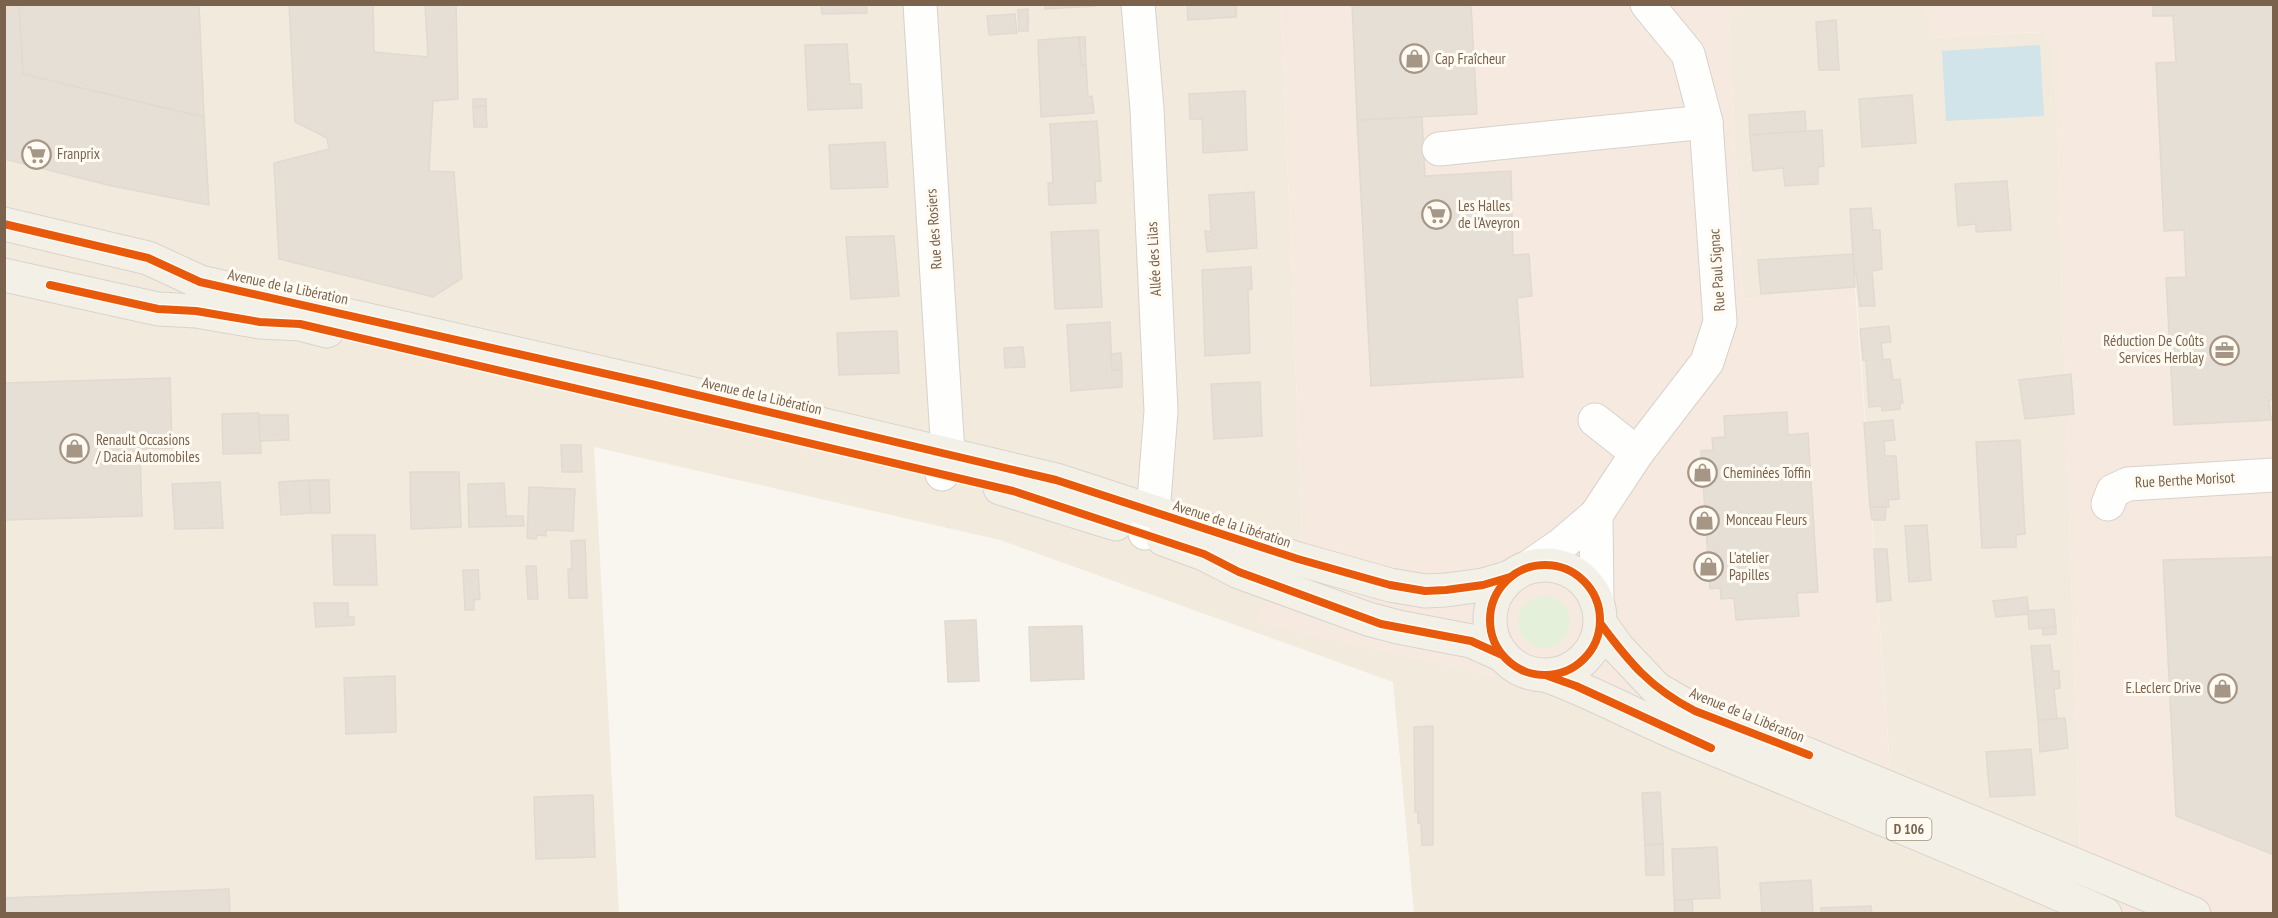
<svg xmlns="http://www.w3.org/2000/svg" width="2278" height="918" font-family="'PT Sans Narrow',sans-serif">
	<rect width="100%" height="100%" fill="#f9f6ef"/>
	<polygon fill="#f2eadd" points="5,5 1281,5 1302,531 1256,622 1890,767 1856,287 1743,299 1729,20 1742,7 1927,7 1931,38 2042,32 2054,48 2082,913 1414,913 1393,682 1000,540 594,447 619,913 5,914"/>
	<polygon fill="#f6eae0" points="1281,5 2273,5 2273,913 2082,913 2054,56 2054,48 2042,32 1931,38 1926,7 1742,7 1729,20 1743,299 1855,287 1890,768 1255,622 1302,531"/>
	<circle fill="#e4f0da" cx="1544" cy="622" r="26"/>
	<polygon fill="#d0e4ea" points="2040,45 2044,116 1946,121 1942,51"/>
	<g fill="#e6dfd6" stroke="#e2dad1" stroke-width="1.5">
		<polygon points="4,4 19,4 23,74 204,117 209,205 112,186 4,159"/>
		<polygon points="19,4 199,4 204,117 23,74"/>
		<polygon points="289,4 373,4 374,52 428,57 425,4 456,4 458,99 433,101 429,171 454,172 462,278 433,297 279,259 274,163 329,149 327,138 295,122"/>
		<polygon points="821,4 866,4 867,13 822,14"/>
		<polygon points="1045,4 1095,4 1095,6 1045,9"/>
		<polygon points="1187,4 1236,4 1236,17 1188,20"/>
		<polygon points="1352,4 1471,4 1477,114 1357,120"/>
		<polygon points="2153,4 2274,4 2274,400 2269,400 2271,420 2174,425 2166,278 2186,277 2184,230 2164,231 2156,63 2176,62 2173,16 2153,16"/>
		<polygon points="1028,9 1028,31 1019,31 1018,10"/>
		<polygon points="1015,14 1017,33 989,35 987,16"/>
		<polygon points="1836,20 1839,70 1819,70 1816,22"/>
		<polygon points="1079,37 1085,37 1086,64 1081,66"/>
		<polygon points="1079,37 1081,66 1086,64 1088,97 1092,96 1094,113 1041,117 1038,40"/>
		<polygon points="847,44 850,84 861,84 862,108 808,110 805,45"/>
		<polygon points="1245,91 1247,150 1203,153 1202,119 1190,119 1189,94"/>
		<polygon points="1912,95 1916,143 1862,147 1859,99"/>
		<polygon points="473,99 486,99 486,106 473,107"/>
		<polygon points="486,106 487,127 474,127 473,107"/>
		<polygon points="1805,111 1806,131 1750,135 1749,115"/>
		<polygon points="1422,117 1425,176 1511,171 1513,255 1529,254 1532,296 1517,298 1523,377 1371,386 1357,120"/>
		<polygon points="1097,121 1101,181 1095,181 1096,203 1049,205 1048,183 1053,183 1050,124"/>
		<polygon points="1822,130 1824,166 1818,167 1818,184 1785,186 1783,168 1753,171 1750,135"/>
		<polygon points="885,142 888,187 831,189 829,145"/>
		<polygon points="2007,181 2011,230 1976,232 1976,224 1958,226 1955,184"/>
		<polygon points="1254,192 1257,248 1207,252 1205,231 1211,232 1209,195"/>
		<polygon points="1871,208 1873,230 1880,230 1882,269 1872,271 1875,306 1860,306 1856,273 1854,273 1850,209"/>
		<polygon points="1098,230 1102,307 1055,309 1051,232"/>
		<polygon points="894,236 899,296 851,299 846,237"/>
		<polygon points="1853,254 1855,287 1761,294 1758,260"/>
		<polygon points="1251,267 1252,289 1248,290 1250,353 1205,356 1202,270"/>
		<polygon points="1110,322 1112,370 1122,370 1122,387 1071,391 1067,325"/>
		<polygon points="1889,326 1891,342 1881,343 1883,360 1890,359 1893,380 1900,379 1903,403 1900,403 1900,409 1882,411 1882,406 1869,407 1866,361 1863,360 1860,329"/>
		<polygon points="897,331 899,373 839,375 837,333"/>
		<polygon points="1023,347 1025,367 1005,368 1004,348"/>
		<polygon points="1121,353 1122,370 1112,370 1111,354"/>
		<polygon points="2071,374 2074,414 2025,419 2019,380"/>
		<polygon points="170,378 172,448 140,449 142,516 4,520 4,383"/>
		<polygon points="1260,382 1262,436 1214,439 1211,384"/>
		<polygon points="1787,412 1788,435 1808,433 1818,592 1797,593 1799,616 1736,620 1734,598 1721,599 1720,588 1710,589 1701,451 1713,450 1712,438 1725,437 1724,416"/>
		<polygon points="259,413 261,453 223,454 222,414"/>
		<polygon points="259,415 288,415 289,440 260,441"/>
		<polygon points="1893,420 1895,440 1884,441 1885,456 1896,456 1899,499 1888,500 1889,507 1870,507 1864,423"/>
		<polygon points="2020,440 2025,534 2016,535 2016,547 1982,548 1976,442"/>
		<polygon points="561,445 581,445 582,472 562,472"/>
		<polygon points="410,472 459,472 461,527 411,529"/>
		<polygon points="309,480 311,513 281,515 279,482"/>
		<polygon points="309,480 329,480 330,513 311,513"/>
		<polygon points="220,482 223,528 175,529 172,484"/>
		<polygon points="504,483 506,516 523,516 524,526 469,527 468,484"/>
		<polygon points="529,487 575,489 573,531 546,530 546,536 537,535 536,539 527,538"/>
		<polygon points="1870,507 1886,507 1885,520 1872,520"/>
		<polygon points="1927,525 1931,580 1909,582 1905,526"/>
		<polygon points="332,535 375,535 377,585 334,585"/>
		<polygon points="585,540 587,598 569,598 568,569 572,569 571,541"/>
		<polygon points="1874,549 1887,549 1891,600 1877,602"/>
		<polygon points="2274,557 2274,855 2176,816 2163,560"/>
		<polygon points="526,566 536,566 538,599 528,599"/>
		<polygon points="463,570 478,570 480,599 474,600 474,610 465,610"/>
		<polygon points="2027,597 2029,614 1996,617 1993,601"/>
		<polygon points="314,603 348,603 348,617 354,617 354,625 316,627"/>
		<polygon points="2054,609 2056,627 2029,629 2028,611"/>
		<polygon points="976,620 979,681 948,682 945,621"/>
		<polygon points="1082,626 1084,679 1031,681 1029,627"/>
		<polygon points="2056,627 2056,634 2043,635 2043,628"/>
		<polygon points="2050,645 2053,671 2059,671 2060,688 2054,689 2057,719 2038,720 2031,646"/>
		<polygon points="395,676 396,732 346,734 344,678"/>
		<polygon points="2065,718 2068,748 2040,752 2038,720"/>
		<polygon points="1433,726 1433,845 1422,845 1421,823 1418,823 1418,812 1415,812 1414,727"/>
		<polygon points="2031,749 2035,795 1990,797 1986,752"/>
		<polygon points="1660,792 1663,844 1645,845 1642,793"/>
		<polygon points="593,795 595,857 536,859 534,797"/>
		<polygon points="1663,844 1664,875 1646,875 1645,845"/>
		<polygon points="1717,847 1720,898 1674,900 1672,849"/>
		<polygon points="1811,880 1813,914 1762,914 1760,883"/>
		<polygon points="229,889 230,914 4,914 4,898"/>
		<polygon points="1674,900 1692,900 1693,914 1675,914"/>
		<polygon points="1871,906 1872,914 1821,914 1821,908"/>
	</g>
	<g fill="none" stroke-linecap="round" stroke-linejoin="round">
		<defs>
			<g id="minor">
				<polyline points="920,4 948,454 942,474"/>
				<polyline points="1138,4 1147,109 1161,411 1153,513 1145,533"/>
				<polyline points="1439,149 1706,122"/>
				<polyline points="1595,420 1637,453"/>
				<polyline points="2108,504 2113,491 2128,484 2274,475"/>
				<polyline points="1596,515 1597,603"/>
				<polyline points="1529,567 1562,544 1596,515 1637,453 1707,362 1720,322 1706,122 1688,54 1647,4"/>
			</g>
			<g id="major">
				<polyline points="4,224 148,258 200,282 651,384 1056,480 1298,559 1390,585 1425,591 1446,590 1483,585 1510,577"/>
				<polyline points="4,275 158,309 196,311 260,322 300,324 327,331"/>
				<polyline points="1000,488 1116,524"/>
				<polyline points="1163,539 1204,554 1239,572 1368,619 1398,627 1471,641 1500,654"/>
				<circle cx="1545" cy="620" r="55"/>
				<polyline points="1600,623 1618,648 1657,689 1695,711 1809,755 2194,914"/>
				<path d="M 1548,676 C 1595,693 1639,718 1685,737 C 1826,795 1966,853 2105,914"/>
			</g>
		</defs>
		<use href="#minor" stroke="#d7d2ca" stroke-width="35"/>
		<use href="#major" stroke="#dad3cc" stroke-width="35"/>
		<use href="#minor" stroke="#fefefd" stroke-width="33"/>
		<use href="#major" stroke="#f3f0e7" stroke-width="33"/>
		<defs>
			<g id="cycleway">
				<polyline points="4,224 148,258 200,282 651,384 1056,480 1298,559 1390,585 1425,591 1446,590 1483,585 1510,577"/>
				<polyline points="50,285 158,309 196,311 260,322 300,324 1013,491 1204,554 1239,572 1381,624 1471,641 1500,654"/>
				<circle cx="1545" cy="620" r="55"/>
				<path d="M 1600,623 C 1629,662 1650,688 1695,711 L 1809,755"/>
				<polyline points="1548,676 1576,686 1711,748"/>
			</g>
		</defs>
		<use href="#cycleway" stroke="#fffbf2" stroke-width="11"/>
		<use href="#cycleway" stroke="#e8590c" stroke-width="8"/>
	</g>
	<defs>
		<symbol id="shop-ring" viewBox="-11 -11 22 22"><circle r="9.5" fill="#fffbf2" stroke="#a69686" stroke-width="1.5"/><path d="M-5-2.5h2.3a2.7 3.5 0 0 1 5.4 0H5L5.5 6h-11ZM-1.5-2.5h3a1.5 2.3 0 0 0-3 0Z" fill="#a69686"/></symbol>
		<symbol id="supermarket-ring" viewBox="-11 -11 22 22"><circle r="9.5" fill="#fffbf2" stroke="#a69686" stroke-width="1.5"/><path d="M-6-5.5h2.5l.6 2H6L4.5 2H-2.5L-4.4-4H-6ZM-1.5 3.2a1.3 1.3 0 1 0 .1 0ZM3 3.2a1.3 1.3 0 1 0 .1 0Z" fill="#a69686"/></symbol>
		<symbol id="office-ring" viewBox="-11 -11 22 22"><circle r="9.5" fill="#fffbf2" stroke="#a69686" stroke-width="1.5"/><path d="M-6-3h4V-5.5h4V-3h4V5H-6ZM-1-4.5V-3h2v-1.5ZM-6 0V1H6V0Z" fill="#a69686"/></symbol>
	</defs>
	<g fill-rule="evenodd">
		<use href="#shop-ring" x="1398" y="42" width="33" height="33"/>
		<use href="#supermarket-ring" x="20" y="138" width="33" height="33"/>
		<use href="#supermarket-ring" x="1420" y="198" width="33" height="33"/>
		<use href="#office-ring" x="2208" y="334" width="33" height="33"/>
		<use href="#shop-ring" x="58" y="432" width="33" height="33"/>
		<use href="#shop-ring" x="1686" y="456" width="33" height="33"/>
		<use href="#shop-ring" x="1688" y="504" width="33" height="33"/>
		<use href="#shop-ring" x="1692" y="550" width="33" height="33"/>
		<use href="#shop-ring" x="2206" y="672" width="33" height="33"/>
	</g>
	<g text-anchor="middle" stroke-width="6" stroke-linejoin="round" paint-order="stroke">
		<rect fill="#fffbf2" stroke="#a2907e" stroke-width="1.5" x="1886.5" y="818" width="45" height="22" rx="4.5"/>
		<g font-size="14" font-weight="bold" fill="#7a624d">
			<text x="1909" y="834">D 106</text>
		</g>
		<g font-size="15" fill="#7a624d" stroke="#fffbf2" text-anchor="start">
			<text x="1435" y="64">Cap Fraîcheur</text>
			<text x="57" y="159">Franprix</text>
			<text x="1458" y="211">Les Halles<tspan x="1458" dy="17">de l'Aveyron</tspan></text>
			<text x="2204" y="346" text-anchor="end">Réduction De Coûts<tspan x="2204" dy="17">Services Herblay</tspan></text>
			<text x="96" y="445">Renault Occasions<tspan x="96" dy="17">/ Dacia Automobiles</tspan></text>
			<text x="1723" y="478">Cheminées Toffin</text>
			<text x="1726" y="525">Monceau Fleurs</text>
			<text x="1729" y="563">L'atelier<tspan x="1729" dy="17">Papilles</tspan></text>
			<text x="2201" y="693" text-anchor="end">E.Leclerc Drive</text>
		</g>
		<g font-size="15" fill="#7a624d" stroke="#fffbf2">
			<text transform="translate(934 229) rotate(-94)" y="5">Rue des Rosiers</text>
			<text transform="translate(1154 259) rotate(-93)" y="5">Allée des Lilas</text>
			<text transform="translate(1717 270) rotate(-94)" y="5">Rue Paul Signac</text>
			<text transform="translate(288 287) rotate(12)" y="5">Avenue de la Libération</text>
			<text transform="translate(762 396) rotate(13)" y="5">Avenue de la Libération</text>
			<text transform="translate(2185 480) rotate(-3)" y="5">Rue Berthe Morisot</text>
			<text transform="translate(1232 524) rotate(18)" y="5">Avenue de la Libération</text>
			<text transform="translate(1747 715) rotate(22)" y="5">Avenue de la Libération</text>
		</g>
	</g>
	<rect width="2278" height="918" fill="none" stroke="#7a624d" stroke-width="12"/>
</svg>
